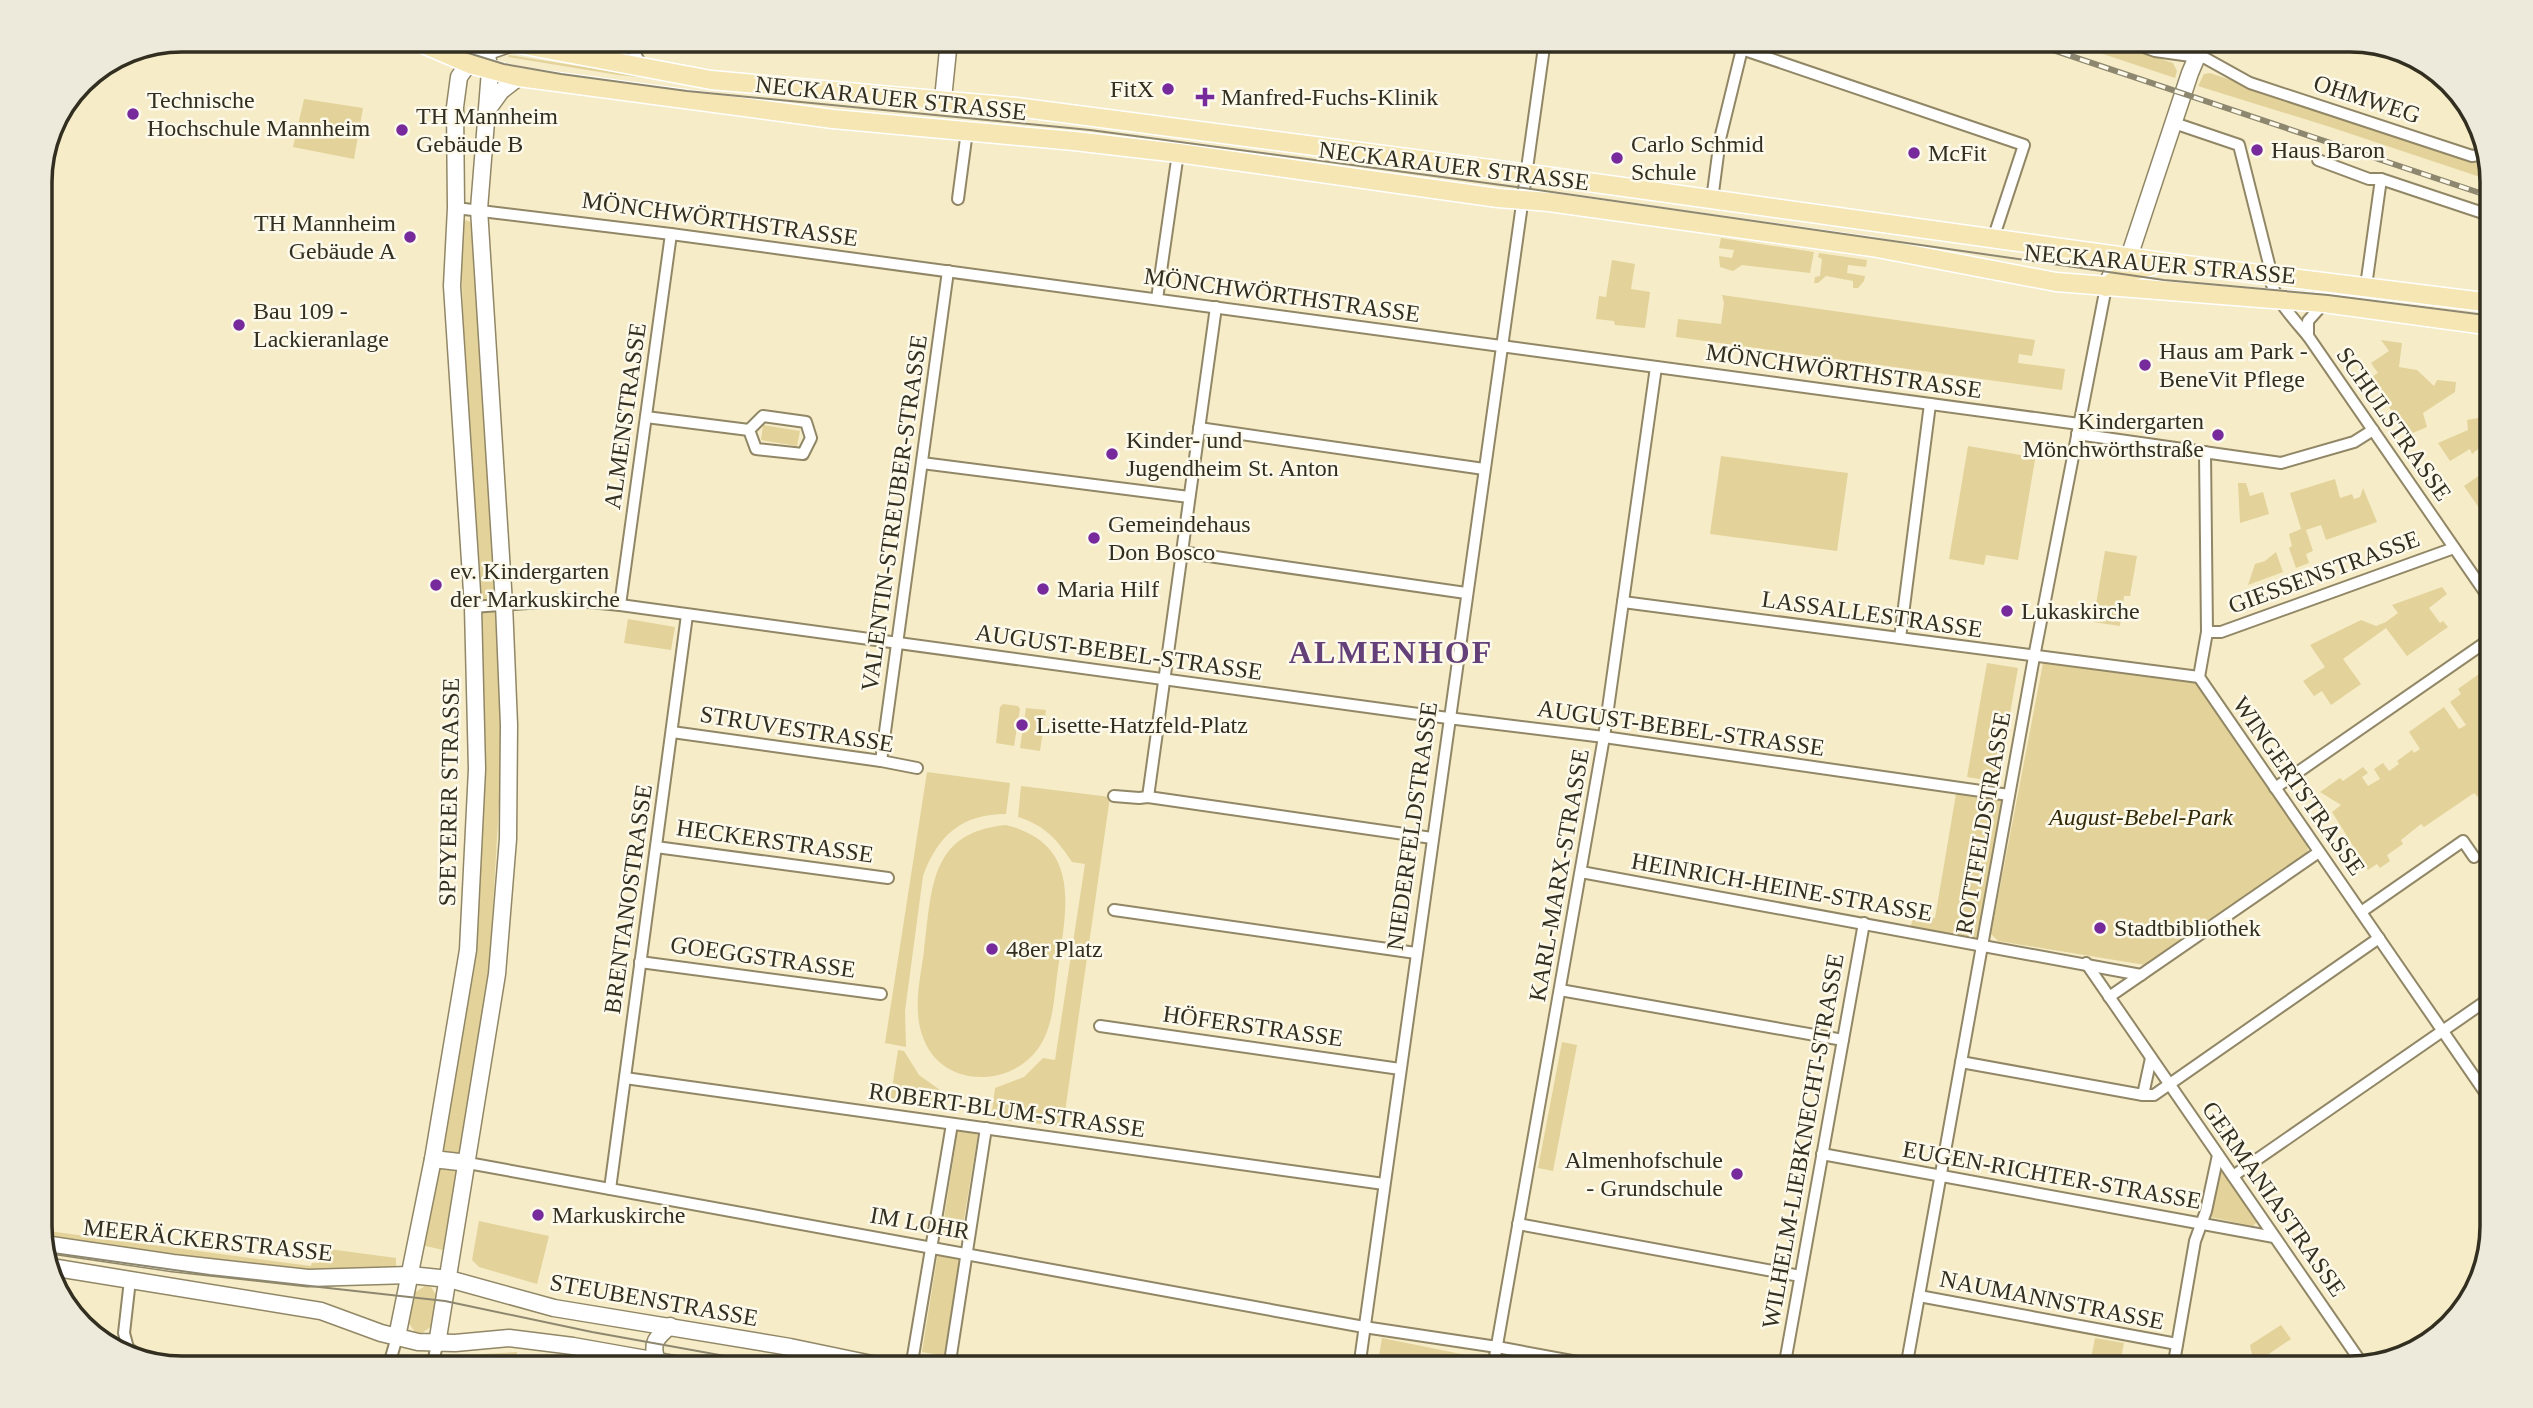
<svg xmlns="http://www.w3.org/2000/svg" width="2533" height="1408" font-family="'Times New Roman',serif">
	<rect width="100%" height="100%" fill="#f6ecc8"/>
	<g fill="#e3d39a">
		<polygon points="2061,40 2104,40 2173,63 2177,71 2175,78"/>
		<polygon points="509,55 660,79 618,75 508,57"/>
		<polygon points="2210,73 2477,163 2487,157 2492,181 2327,126 2198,86 2204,74"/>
		<polygon points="304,99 363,108 354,159 293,147"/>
		<polygon points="466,220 472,223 499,597 503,736 489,974 443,1250 421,1245 442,1156 475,952 485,771 482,599 465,365 461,258 462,222"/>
		<polygon points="1721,238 1814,252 1810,273 1742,265 1733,271 1720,267 1719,256 1732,258 1734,250 1719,248"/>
		<polygon points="1819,253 1867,260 1866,267 1848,265 1847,273 1865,276 1864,281 1858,288 1853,288 1853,281 1826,276 1818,283 1814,283 1815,277 1820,276 1822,259 1818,257"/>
		<polygon points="1612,260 1635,264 1631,289 1650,292 1645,328 1615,325 1614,321 1596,319 1599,296 1606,297"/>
		<polygon points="1722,295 2035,340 2032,356 2019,354 2018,363 2065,369 2062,390 1676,337 1678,319 1721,324 1724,303"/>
		<polygon points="2381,340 2402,343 2399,367 2417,370 2434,386 2437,380 2456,382 2455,392 2423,413 2427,427 2408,435 2402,427 2405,424 2403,422 2400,424 2370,378 2378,373 2371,363 2389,351"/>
		<polygon points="2493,407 2493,437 2472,454 2470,449 2450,461 2438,443 2468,430 2467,420 2478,418"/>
		<polygon points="763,425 800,431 797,446 761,440"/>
		<polygon points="1968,446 2032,457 2033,454 2036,454 2018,560 1986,555 1984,565 1949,559"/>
		<polygon points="1721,456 1848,473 1837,551 1710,534"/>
		<polygon points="2493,466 2493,503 2479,508 2464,486"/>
		<polygon points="2335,479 2340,498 2352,494 2354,499 2360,497 2363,488 2377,522 2326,540 2321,525 2306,530 2313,551 2306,554 2309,563 2296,568 2289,548 2292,546 2289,534 2301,529 2290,493"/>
		<polygon points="2238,483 2246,483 2250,496 2263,492 2269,514 2240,523"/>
		<polygon points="2105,551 2137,556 2130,596 2124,596 2120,626 2093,622"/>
		<polygon points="2276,552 2283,572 2248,585 2255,564 2265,561"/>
		<polygon points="2442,587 2447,594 2429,608 2440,623 2443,621 2448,627 2407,656 2386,628 2343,659 2361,684 2331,705 2322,691 2314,696 2303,681 2325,667 2310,645 2361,620 2376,626 2386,622 2398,613 2392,605"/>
		<polygon points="628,619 675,627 671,650 624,643"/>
		<polygon points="1987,663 2018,668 1998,782 1967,777"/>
		<polygon points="2043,663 2189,681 2200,685 2309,844 2307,854 2145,965 1998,941 1991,934"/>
		<polygon points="2486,669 2493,681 2493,788 2478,797 2474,793 2424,827 2421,824 2401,840 2403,844 2387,855 2390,861 2380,868 2377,864 2368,870 2332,812 2341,805 2320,792 2340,778 2343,781 2363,767 2368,773 2362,777 2368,786 2380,779 2374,769 2383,763 2389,771 2399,764 2397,761 2412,750 2414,753 2420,749 2409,732 2444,707 2459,729 2466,725 2450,702 2461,694 2458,689"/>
		<polygon points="1003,704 1018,706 1020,709 1014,746 996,743 1000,707"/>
		<polygon points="1026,708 1046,710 1040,751 1020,748"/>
		<path d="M 927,772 L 1010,783 L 1006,814 C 962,814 938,835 923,876 L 905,1011 L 906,1047 L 885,1043 Z"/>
		<path d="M 1021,786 L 1110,797 L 1063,1126 L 991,1119 L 995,1088 L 1024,1077 L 1043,1058 L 1055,1060 L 1085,864 L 1072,862 C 1057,839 1044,825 1018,817 Z"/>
		<polygon points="1957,788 2009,795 1982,944 1910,931 1913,915 1935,918"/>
		<path d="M 1006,825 C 1083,844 1066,909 1058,969 C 1054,996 1054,1028 1037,1050 C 1008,1088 943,1087 924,1040 C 912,1012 920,980 924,951 C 932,889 929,832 1006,825 Z"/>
		<polygon points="1562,1042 1577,1045 1553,1171 1538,1168"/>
		<polygon points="898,1050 904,1051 919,1075 940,1090 941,1110 890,1101"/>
		<polygon points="958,1130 978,1134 961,1238 941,1237"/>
		<polygon points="2220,1168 2257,1222 2253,1226 2210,1217"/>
		<polygon points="479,1221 549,1236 537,1284 479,1267 472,1260"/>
		<polygon points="41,1230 311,1266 312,1263 319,1263 321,1248 396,1258 396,1268 307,1274 43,1241"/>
		<polygon points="938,1252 960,1256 944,1356 922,1352"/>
		<polygon points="425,1286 431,1287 438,1298 432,1326 422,1333 415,1332 408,1322 414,1293"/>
		<polygon points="2281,1325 2291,1339 2254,1364 2250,1345"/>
		<polygon points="1382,1338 1481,1358 1480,1368 1377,1368"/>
		<polygon points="2095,1338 2124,1343 2119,1368 2089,1368"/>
		<polygon points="517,1352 515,1368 385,1368 396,1353 414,1358"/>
	</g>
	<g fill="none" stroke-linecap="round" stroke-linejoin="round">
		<defs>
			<g id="street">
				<polyline points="628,40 642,67"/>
				<polyline points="1715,40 2024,145 1993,239"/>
				<polyline points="2124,40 2155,51 2205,58 2250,83 2472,156 2480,155"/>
				<polyline points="607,59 626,40"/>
				<path d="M 2174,123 L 2239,145 L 2269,264 C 2266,291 2292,317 2308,336 L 2493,604"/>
				<polyline points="2318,160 2369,179 2381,179 2492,216"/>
				<polyline points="958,199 967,131"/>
				<polyline points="1712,200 1720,139 1742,49"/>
				<polyline points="456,208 671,234 2079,424"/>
				<polyline points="2366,286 2381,179"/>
				<polyline points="1157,299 1178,153"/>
				<polyline points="2487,302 2492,258"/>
				<polyline points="2308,336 2308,321 2324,303"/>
				<polygon points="763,416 806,422 811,438 803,454 756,449 749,430"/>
				<polyline points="646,417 749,430"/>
				<polyline points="1199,428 1484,469"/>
				<polyline points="2077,434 2281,463 2354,442 2373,430"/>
				<polyline points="2205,452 2207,632 2199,677 2493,1104"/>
				<polyline points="922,463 1189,497"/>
				<polyline points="1181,552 1466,593"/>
				<polyline points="1623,602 2199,677"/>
				<polyline points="620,605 671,234"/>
				<polyline points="473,607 569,600 620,605 1448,718 1604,737 2009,795"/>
				<polyline points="2207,632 2221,632 2454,548"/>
				<polyline points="1900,638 1930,404"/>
				<polyline points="672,732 881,761 917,768"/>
				<polyline points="881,761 948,271"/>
				<polyline points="2275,788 2493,637"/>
				<polyline points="1114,796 1139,798 1148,797 1432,838"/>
				<polyline points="1148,797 1216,307"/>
				<polyline points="656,847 888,878"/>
				<polyline points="1581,872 2141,975"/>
				<polyline points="1114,910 1416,953"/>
				<polyline points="2361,912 2463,841 2474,857"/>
				<polyline points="640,962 881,994"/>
				<polyline points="2086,963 2363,1365"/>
				<polyline points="1560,990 1843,1040"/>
				<polyline points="2109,997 2319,852"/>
				<polyline points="1100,1026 1400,1069"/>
				<polyline points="1961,1062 2143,1095 2154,1095 2379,938"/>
				<polyline points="625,1078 1384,1184"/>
				<polyline points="2143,1095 2151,1058"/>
				<polyline points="1822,1154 2274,1237"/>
				<polyline points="468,1163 1364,1327 1497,1347 1610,1368"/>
				<polyline points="2233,1176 2493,996"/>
				<polyline points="610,1189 687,615"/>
				<polyline points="1518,1224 1800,1276"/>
				<polyline points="130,1280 124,1333 128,1348 139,1356"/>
				<polyline points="1919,1296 2177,1344"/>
				<polyline points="385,1368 390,1361 397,1337"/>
				<polyline points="432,1368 437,1344"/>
				<polyline points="911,1368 952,1124"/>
				<polyline points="949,1368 986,1128"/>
				<polyline points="1359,1368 1545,40"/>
				<polyline points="1493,1368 1604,737 1656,367"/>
				<polyline points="1784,1368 1864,923"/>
				<polyline points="1906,1368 2034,657 2106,287"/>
				<polyline points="2173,1368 2195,1241 2206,1211 2218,1155"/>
			</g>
			<g id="secondary">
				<polyline points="943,99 949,40"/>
				<polyline points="488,109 501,91 519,77"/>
				<polyline points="2106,287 2114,268 2128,257 2132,248 2190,73 2204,40"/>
				<polyline points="433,1159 468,1163"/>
				<polyline points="44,1244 173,1263 308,1278 410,1275 449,1279 554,1308 790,1347 891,1368"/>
				<polyline points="51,1267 321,1311 381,1333 418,1342 455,1343 509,1338 573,1346 697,1368"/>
				<polyline points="397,1337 433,1159 468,950 477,769 473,607 452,286 456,208 455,107 459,77 464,70 483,53 509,44"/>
				<polyline points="437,1344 497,974 508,839 509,725 504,604 479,209 490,71 484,40"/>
				<path d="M 657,1361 C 650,1343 657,1337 670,1326"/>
			</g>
			<g id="primary">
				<polyline points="414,40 470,64 519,77 833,119 1074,141 1178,153 1498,198 1549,202 1872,247 2056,282 2324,303 2493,326"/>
				<polyline points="498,40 711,80 1016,107 1552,177 2162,262 2492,303"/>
				<polyline points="2106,287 2122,274 2155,265"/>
			</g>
		</defs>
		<use href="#street" stroke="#918766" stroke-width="14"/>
		<use href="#secondary" stroke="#918766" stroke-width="19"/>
		<use href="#primary" stroke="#fff" stroke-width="21"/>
		<use href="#street" stroke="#fff" stroke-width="10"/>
		<use href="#secondary" stroke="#fff" stroke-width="16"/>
		<use href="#primary" stroke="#f5e6b3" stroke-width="18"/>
		<g stroke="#8e876f" stroke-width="2">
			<polyline points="438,40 465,52 504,64 561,74 687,91 1090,130 1524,188 2164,280 2328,295 2493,316"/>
			<polyline points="46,1252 210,1275 445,1301 592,1332 792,1368"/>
		</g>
		<defs>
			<polyline id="rail" points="2023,40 2492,197"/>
		</defs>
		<use href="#rail" stroke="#8e876f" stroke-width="6"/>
		<use href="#rail" stroke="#fdf9eb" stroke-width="3.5" stroke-dasharray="10" stroke-linecap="butt"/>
	</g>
	<g fill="#762a9c" stroke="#fdf9eb" stroke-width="2.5">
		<circle cx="1168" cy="89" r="7"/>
		<path d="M1201.5 86.5h7v7h7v7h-7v7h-7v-7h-7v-7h7z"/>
		<circle cx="133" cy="114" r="7"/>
		<circle cx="402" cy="130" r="7"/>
		<circle cx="2257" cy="150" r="7"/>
		<circle cx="1914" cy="153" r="7"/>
		<circle cx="1617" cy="158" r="7"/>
		<circle cx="410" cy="237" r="7"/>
		<circle cx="239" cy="325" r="7"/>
		<circle cx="2145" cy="365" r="7"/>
		<circle cx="2218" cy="435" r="7"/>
		<circle cx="1112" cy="454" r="7"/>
		<circle cx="1094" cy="538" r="7"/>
		<circle cx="436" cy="585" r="7"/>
		<circle cx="1043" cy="589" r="7"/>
		<circle cx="2007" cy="611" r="7"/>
		<circle cx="1022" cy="725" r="7"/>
		<circle cx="2100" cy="928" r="7"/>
		<circle cx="992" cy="949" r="7"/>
		<circle cx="1737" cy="1174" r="7"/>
		<circle cx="538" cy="1215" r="7"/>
	</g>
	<g text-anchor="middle" stroke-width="5" stroke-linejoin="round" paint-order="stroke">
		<g font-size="24" fill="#322e20" stroke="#fdf9eb" text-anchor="start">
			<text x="1154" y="97" text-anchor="end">FitX</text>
			<text x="1221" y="105">Manfred-Fuchs-Klinik</text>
			<text x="147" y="108">Technische<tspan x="147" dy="28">Hochschule Mannheim</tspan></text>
			<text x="416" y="124">TH Mannheim<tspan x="416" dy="28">Gebäude B</tspan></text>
			<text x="1631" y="152">Carlo Schmid<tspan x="1631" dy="28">Schule</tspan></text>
			<text x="2271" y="158">Haus Baron</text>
			<text x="1928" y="161">McFit</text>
			<text x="396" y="231" text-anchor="end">TH Mannheim<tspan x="396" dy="28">Gebäude A</tspan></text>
			<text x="253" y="319">Bau 109 -<tspan x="253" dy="28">Lackieranlage</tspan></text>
			<text x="2159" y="359">Haus am Park -<tspan x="2159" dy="28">BeneVit Pflege</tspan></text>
			<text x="2204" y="429" text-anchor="end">Kindergarten<tspan x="2204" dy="28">Mönchwörthstraße</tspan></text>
			<text x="1126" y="448">Kinder- und<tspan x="1126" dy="28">Jugendheim St. Anton</tspan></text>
			<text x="1108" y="532">Gemeindehaus<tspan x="1108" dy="28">Don Bosco</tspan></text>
			<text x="450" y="579">ev. Kindergarten<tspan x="450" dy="28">der Markuskirche</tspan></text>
			<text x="1057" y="597">Maria Hilf</text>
			<text x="2021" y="619">Lukaskirche</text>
			<text x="1036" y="733">Lisette-Hatzfeld-Platz</text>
			<text x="2114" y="936">Stadtbibliothek</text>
			<text x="1006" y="957">48er Platz</text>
			<text x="1723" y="1168" text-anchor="end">Almenhofschule<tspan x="1723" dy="28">- Grundschule</tspan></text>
			<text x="552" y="1223">Markuskirche</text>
		</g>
		<g font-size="24" fill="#322e20" stroke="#fdf9eb">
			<text transform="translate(891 98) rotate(6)" y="8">NECKARAUER STRASSE</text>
			<text transform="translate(2367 99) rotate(18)" y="8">OHMWEG</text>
			<text transform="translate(1454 166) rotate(7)" y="8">NECKARAUER STRASSE</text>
			<text transform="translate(720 219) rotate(8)" y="8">MÖNCHWÖRTHSTRASSE</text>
			<text transform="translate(2160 264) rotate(5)" y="8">NECKARAUER STRASSE</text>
			<text transform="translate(1282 295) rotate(8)" y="8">MÖNCHWÖRTHSTRASSE</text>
			<text transform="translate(1844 371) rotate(8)" y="8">MÖNCHWÖRTHSTRASSE</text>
			<text transform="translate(625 416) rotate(-82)" y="8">ALMENSTRASSE</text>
			<text transform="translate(2394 424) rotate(55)" y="8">SCHULSTRASSE</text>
			<text transform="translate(894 513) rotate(-82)" y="8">VALENTIN-STREUBER-STRASSE</text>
			<text transform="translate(2324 572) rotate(-20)" y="8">GIESSENSTRASSE</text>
			<text transform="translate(1872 614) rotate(8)" y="8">LASSALLESTRASSE</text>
			<text transform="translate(1119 652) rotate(8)" y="8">AUGUST-BEBEL-STRASSE</text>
			<text transform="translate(1681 728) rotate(8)" y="8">AUGUST-BEBEL-STRASSE</text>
			<text transform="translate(797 729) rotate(9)" y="8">STRUVESTRASSE</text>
			<text transform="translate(2299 786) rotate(55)" y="8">WINGERTSTRASSE</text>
			<text transform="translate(449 792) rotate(-89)" y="8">SPEYERER STRASSE</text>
			<text transform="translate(1983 823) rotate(-80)" y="8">ROTTFELDSTRASSE</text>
			<text transform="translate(1412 826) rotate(-82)" y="8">NIEDERFELDSTRASSE</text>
			<text transform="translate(775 841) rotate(8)" y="8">HECKERSTRASSE</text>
			<text transform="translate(1559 875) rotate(-80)" y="8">KARL-MARX-STRASSE</text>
			<text transform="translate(1782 887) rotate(10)" y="8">HEINRICH-HEINE-STRASSE</text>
			<text transform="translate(628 899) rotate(-82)" y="8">BRENTANOSTRASSE</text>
			<text transform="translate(763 957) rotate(8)" y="8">GOEGGSTRASSE</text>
			<text transform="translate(1253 1026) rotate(8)" y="8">HÖFERSTRASSE</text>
			<text transform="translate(1007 1110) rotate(8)" y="8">ROBERT-BLUM-STRASSE</text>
			<text transform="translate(1803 1141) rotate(-80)" y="8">WILHELM-LIEBKNECHT-STRASSE</text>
			<text transform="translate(2052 1175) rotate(10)" y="8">EUGEN-RICHTER-STRASSE</text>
			<text transform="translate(2274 1199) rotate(55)" y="8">GERMANIASTRASSE</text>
			<text transform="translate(920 1223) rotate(10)" y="8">IM LOHR</text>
			<text transform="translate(208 1240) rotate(6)" y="8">MEERÄCKERSTRASSE</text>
			<text transform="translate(654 1300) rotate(10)" y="8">STEUBENSTRASSE</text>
			<text transform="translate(2052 1300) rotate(11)" y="8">NAUMANNSTRASSE</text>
		</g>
		<g font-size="24" font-style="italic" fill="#332a08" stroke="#fdf9eb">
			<text x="2141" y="825">August-Bebel-Park</text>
		</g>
		<g font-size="32" font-weight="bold" letter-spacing="2" fill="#644079" stroke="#fdf9eb">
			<text x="1391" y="663">ALMENHOF</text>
		</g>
	</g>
	<path d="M0 0H2533V1408H0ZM182 52H2350A130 130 0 0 1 2480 182V1226A130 130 0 0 1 2350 1356H182A130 130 0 0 1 52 1226V182A130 130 0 0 1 182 52Z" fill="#ede9db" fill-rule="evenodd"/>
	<path fill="none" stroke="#322e20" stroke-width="3.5" d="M182 52H2350A130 130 0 0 1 2480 182V1226A130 130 0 0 1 2350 1356H182A130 130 0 0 1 52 1226V182A130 130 0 0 1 182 52Z"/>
</svg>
